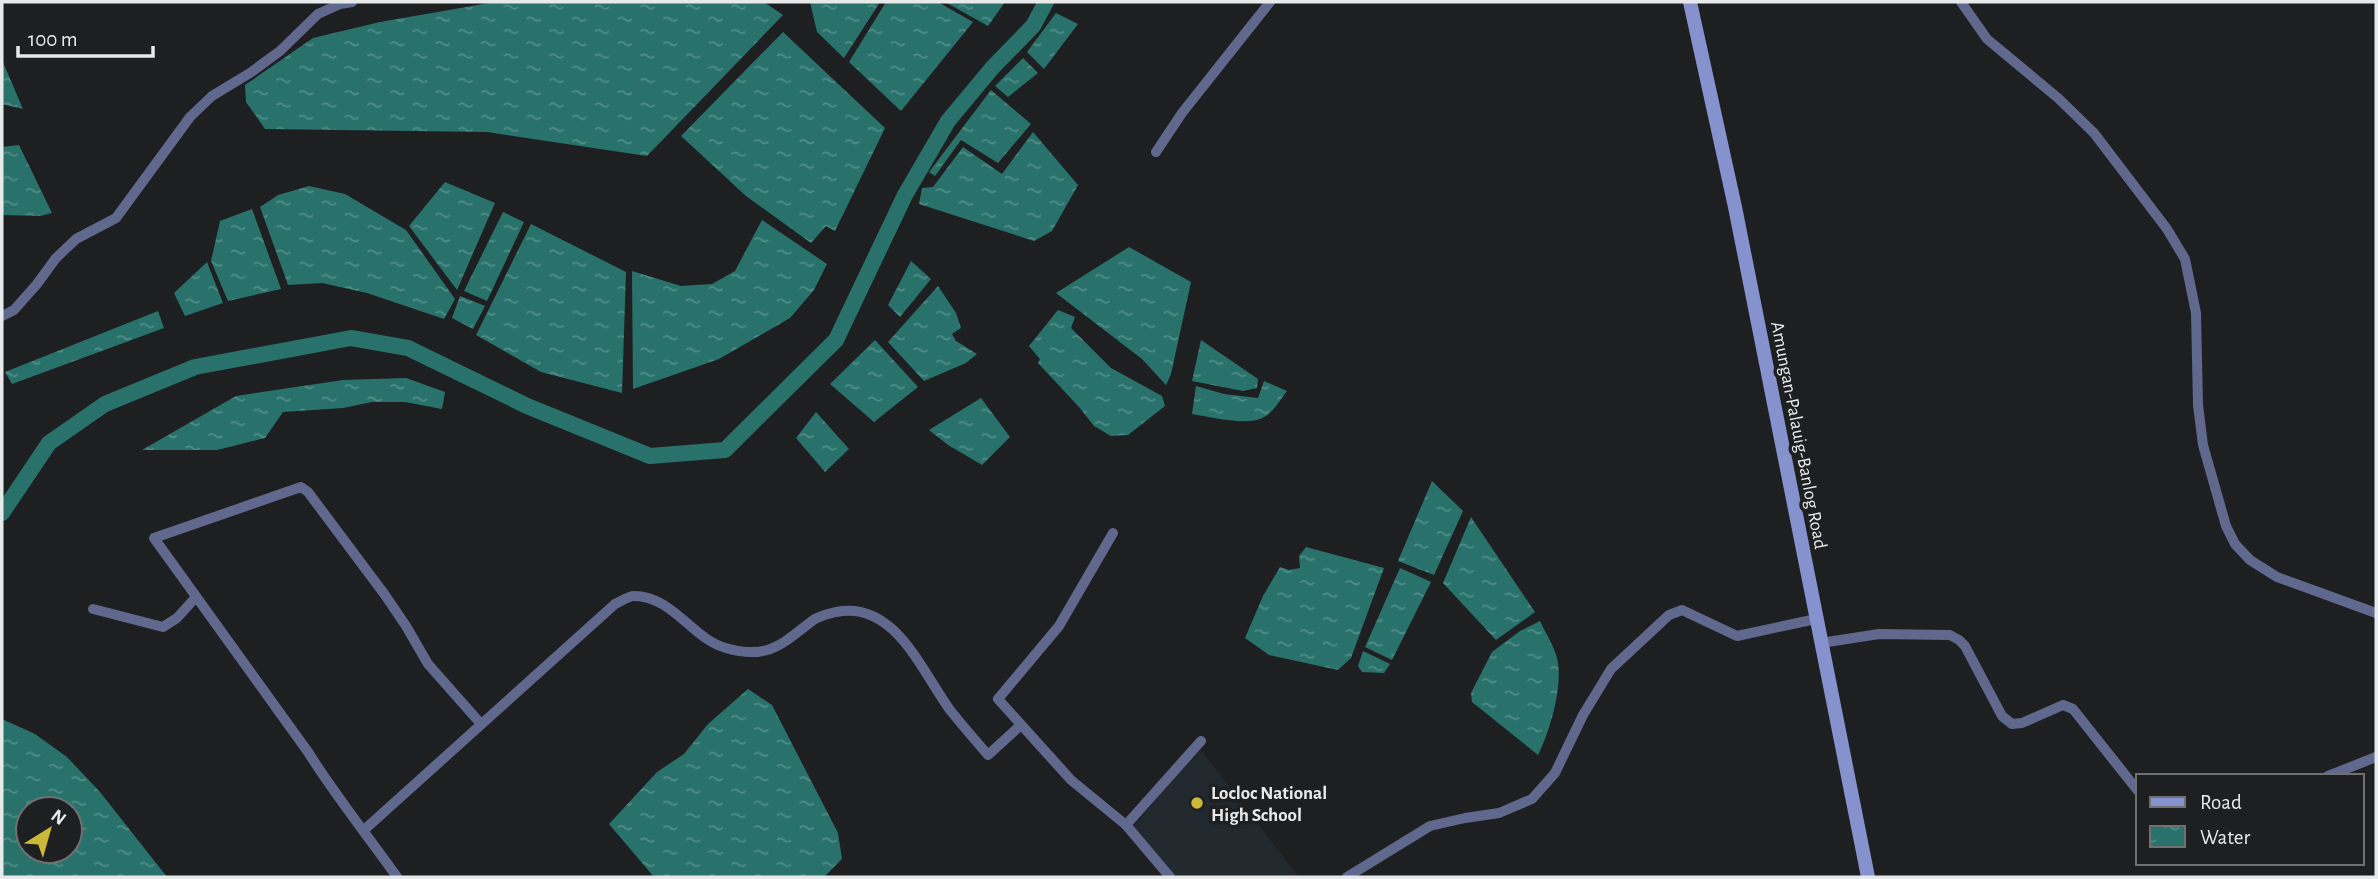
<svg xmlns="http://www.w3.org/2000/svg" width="2378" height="879" font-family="'Alegreya Sans',sans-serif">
	<defs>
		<pattern id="water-ripples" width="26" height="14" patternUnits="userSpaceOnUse" patternTransform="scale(1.75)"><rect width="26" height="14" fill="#29726c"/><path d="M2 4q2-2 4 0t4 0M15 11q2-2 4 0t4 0" fill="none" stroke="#528d88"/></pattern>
	</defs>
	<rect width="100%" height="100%" fill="#1d1f21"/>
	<polygon fill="#22292e" points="1201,750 1299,877 1176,877 1133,827 1173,779"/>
	<g fill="url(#water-ripples)" fill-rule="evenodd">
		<polygon points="495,2 764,2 783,15 647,156 487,132 265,129 246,102 245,85 313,38 380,22"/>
		<polygon points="810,2 880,2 844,58 817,32"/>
		<polygon points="886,2 938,2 973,22 901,111 849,62"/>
		<polygon points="945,2 1005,2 988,26"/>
		<polygon points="1056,13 1078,24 1044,69 1027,52"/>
		<polygon points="783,32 885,128 835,231 826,226 811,243 746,196 681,136"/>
		<polygon points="1023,58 1038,73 1008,97 995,86"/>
		<polygon points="2,60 23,109 2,104"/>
		<polygon points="991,90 1031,124 998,163 961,140 935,176 929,172"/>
		<polygon points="1033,132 1078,185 1052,231 1034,241 919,204 922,188 933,187 963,147 1002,174"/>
		<polygon points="19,145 52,213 40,216 2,215 2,147"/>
		<polygon points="445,182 495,203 457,290 409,226"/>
		<polygon points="309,186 345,194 406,230 455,299 444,319 367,293 322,283 288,285 260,207 278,195"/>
		<polygon points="252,209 281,289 228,301 211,261 220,221"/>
		<polygon points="503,212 524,222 487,301 464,291"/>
		<polygon points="762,220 827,264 814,290 790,318 719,359 633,389 632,271 681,286 712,284 735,271"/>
		<polygon points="531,224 626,272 622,393 541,372 476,335"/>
		<polygon points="1129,247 1191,282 1171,374 1166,385 1142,359 1056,293"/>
		<polygon points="911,261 931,279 900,317 888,305"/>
		<polygon points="207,262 223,303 185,316 174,293"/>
		<polygon points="938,286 956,313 961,328 952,334 956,341 977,354 966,363 924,381 888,342"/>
		<polygon points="460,296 485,306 473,329 452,318"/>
		<polygon points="1058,310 1075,317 1071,328 1111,368 1162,396 1165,406 1128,435 1111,436 1094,426 1079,407 1038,363 1040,359 1029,346"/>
		<polygon points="158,311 164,328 12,384 5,372"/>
		<polygon points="875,340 918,387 874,422 830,384"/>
		<polygon points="1201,340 1258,379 1257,388 1243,391 1192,381"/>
		<polygon points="406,378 445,392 442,409 405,402 372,402 343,408 283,412 265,438 217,450 142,450 236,396 343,380"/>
		<path d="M 1264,381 L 1287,391 C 1280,400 1272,415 1260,419 C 1243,425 1210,417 1192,414 L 1196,386 L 1224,394 L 1258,398 Z"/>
		<polygon points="981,398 1010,437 982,465 948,445 929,430"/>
		<polygon points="816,412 849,449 825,472 796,438"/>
		<polygon points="1432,481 1463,511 1434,575 1398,561"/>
		<polygon points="1471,517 1535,612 1496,640 1443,583"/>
		<polygon points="1306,547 1384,568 1351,658 1338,670 1269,655 1245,638 1263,596 1280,567 1289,570 1300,568 1299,556"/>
		<polygon points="1400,568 1431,582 1392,660 1365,647"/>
		<path d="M 1540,621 C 1546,634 1556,649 1558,663 C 1562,689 1550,731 1538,755 L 1472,702 L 1471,693 L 1492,652 L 1520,631 Z"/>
		<polygon points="1363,651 1390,664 1384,673 1362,672 1358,666"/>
		<polygon points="748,689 772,705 838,833 842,859 824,877 654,877 609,824 657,772 684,754 708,724"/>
		<path d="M 2,719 L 35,734 L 67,757 L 100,792 L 167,877 L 2,877 ZM 28,809 L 70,809 L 70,851 L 28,851 Z"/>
	</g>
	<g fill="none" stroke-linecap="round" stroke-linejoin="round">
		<polyline stroke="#29726c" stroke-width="16" points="2,513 49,443 105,404 195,367 351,338 408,348 527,406 650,456 725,450 836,340 905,195 948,121 993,67 1033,26 1046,2"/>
		<g stroke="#60688d" stroke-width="10">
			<polyline points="1961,2 1987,39 2058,98 2094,133 2167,229 2185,259 2196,313 2198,405 2203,445 2226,526 2235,544 2250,560 2277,577 2376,613"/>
			<polyline points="1156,152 1182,113 1270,2"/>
			<polyline points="2,316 14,310 37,284 56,258 76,239 116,218 190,117 212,96 250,73 280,51 318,14 340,4 352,2"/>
			<polyline points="1113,533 1059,626 998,699 1071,780 1126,825 1170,877"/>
			<polyline points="93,609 163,627 177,618 196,597"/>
			<polyline points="1821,643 1879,634 1950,635 1959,640 1965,646 2002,716 2012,724 2022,723 2063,705 2073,709 2138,791"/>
			<polyline points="2328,776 2376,757"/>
			<polyline points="1126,825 1201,741"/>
			<path d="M 364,830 L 615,604 C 620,602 628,596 634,596 C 673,596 692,639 726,648 C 767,660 781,645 812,621 C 818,616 828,614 836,612 C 895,600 922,672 950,710 C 962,725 975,740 988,755 L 1021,725"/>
			<path d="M 397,877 C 367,835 335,795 308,752 L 154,538 L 301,487 L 308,492 L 385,595 L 406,626 L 428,664 L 481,724"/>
			<polyline points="1347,877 1430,826 1465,818 1499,813 1532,799 1555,773 1583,715 1611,669 1669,615 1682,610 1737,636 1816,619"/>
		</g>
		<polyline stroke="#8692ce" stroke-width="14" points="1690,2 1735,207 1868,877"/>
	</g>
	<circle fill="#cdb938" stroke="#1d1f21" stroke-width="2.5" cx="1197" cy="803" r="7"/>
	<g text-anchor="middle" stroke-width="7" stroke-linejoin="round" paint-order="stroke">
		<g font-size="19" fill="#e8e9ea" stroke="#1d1f21">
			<text transform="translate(1800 435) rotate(79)" y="7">Amungan-Palauig-Banlog Road</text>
		</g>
		<g font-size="19" font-weight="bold" fill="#e8e9ea" stroke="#1d1f21" text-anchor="start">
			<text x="1211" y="799">Locloc National<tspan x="1211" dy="22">High School</tspan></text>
		</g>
	</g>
	<rect width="2378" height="879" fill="none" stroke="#e8e9ea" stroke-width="7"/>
	<rect x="2136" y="774" width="228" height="91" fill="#1d1f21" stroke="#6e7071" stroke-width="2"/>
	<rect x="2150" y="797" width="35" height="10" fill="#8692ce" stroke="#6e7071" stroke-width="2"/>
	<text x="2200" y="809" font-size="21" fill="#e8e9ea">Road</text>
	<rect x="2150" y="826" width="35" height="21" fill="url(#water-ripples)" stroke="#6e7071" stroke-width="2"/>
	<text x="2200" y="844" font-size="21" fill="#e8e9ea">Water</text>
	<g transform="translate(49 830) rotate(37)"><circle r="33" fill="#1d1f21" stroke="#6e7071" stroke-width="2"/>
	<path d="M0-5L12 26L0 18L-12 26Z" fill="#cdb938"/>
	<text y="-10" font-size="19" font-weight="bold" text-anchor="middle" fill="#e8e9ea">N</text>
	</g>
	<path d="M18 46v10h135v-10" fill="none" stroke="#e8e9ea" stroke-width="3.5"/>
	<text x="28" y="46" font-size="21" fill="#e8e9ea" stroke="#1d1f21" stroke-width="5" paint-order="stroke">100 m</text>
</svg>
